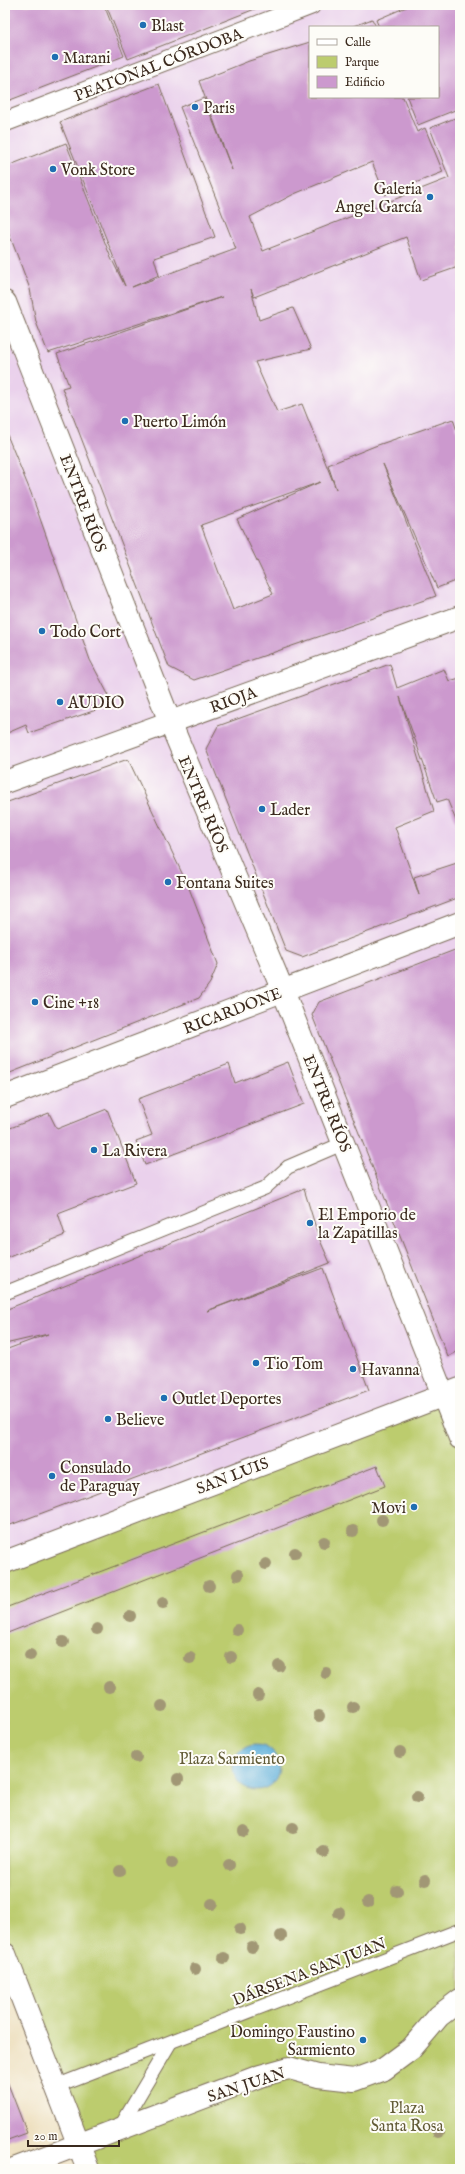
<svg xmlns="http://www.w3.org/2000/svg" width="465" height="2174" font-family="'IM FELL English',serif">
	<rect width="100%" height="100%" fill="#fdfcf7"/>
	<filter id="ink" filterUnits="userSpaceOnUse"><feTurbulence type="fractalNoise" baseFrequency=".025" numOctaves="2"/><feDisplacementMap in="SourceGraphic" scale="8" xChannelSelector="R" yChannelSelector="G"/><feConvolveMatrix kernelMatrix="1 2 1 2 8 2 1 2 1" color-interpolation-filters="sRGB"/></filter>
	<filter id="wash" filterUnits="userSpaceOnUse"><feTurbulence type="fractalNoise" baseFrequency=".012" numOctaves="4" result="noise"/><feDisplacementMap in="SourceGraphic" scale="16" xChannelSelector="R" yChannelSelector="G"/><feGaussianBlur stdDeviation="0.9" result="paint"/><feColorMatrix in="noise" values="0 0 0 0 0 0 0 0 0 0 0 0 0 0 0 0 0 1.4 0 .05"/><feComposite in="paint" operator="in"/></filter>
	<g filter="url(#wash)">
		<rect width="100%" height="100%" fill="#eee0c0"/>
		<path fill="#ead1ec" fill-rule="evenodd" d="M 5,5 L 460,5 L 460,1389 L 5,1562 ZM 310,27 L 438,27 L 438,97 L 310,97 Z"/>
		<polygon fill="#bccc6e" stroke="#7c7b46" points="444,1395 460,1438 460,2169 88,2169 5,1955 5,1562"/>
		<circle fill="#60b0da" stroke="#4e6d7c" cx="256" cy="1767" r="23"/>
		<g id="blocks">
			<g fill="#cc99ce" fill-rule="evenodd">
				<polygon points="5,5 104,5 124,56 5,102"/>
				<polygon points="106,5 265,5 128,59"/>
				<polygon points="411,5 460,5 460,108 418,125 407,97 438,97 438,27 379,27 376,20"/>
				<polygon points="372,19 376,27 352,27"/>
				<path d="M 310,42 L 310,97 L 403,97 L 417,132 L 425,128 L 443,172 L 385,195 L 372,162 L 294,194 L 250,217 L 263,251 L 449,178 L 430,128 L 460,116 L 460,271 L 458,267 L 421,280 L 406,237 L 254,297 L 251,289 L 259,320 L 293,308 L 311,349 L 255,362 L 277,412 L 302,404 L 336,489 L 328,465 L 375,446 L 453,419 L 460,440 L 460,458 L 458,459 L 460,464 L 460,579 L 437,588 L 383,464 L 436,596 L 194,680 L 169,667 L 62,388 L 69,386 L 57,354 L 222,297 L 48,353 L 36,322 L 30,289 L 5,223 L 5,167 L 66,143 L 111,258 L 125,286 L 60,122 L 159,84 L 215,237 L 154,258 L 159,275 L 132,287 L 236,249 L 180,107 L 204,98 L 232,170 L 199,81 L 249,61 ZM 320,482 L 237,519 L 273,594 L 233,610 L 201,525 Z"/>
				<polygon points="5,430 31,493 90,660 108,694 96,710 29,733 26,725 5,734"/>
				<polygon points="390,664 397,688 444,669 449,681 460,678 460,830 447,799 437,802 400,697 434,811 395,827 419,895 414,877 460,862 460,897 302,957 286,951 206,749 218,726"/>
				<polygon points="128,759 189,888 218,964 210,983 199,998 5,1075 5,803"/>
				<polygon points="460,948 460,1350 448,1357 312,1015 319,1002"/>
				<polygon points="288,1062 304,1104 145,1165 136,1141 152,1135 138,1099 229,1064 235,1083"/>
				<polygon points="107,1109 136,1183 58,1213 65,1235 5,1259 5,1130 49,1113 57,1129"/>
				<polygon points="304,1189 319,1238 330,1263 207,1311 323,1268 369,1390 5,1527 5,1350 48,1334 5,1344 5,1310"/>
				<polygon points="377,1466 385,1486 5,1634 5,1608"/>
				<polygon points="5,2076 27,2133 5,2141"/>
			</g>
		</g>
	</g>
	<g filter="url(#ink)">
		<use href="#blocks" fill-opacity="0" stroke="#7a6a57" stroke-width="1"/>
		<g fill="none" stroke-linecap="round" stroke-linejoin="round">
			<defs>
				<g id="service">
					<polyline points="5,1293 265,1188 288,1167 344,1143"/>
					<polyline points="56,2086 460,1930"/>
					<polyline points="119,2129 170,2043"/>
				</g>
				<polyline id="pedestrian" points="5,122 311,5"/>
				<g id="minor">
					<polyline points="5,782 460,617"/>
					<polyline points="5,1097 460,923"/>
					<polyline points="5,1562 460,1389"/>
				</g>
				<g id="secondary">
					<polyline points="5,302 170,722 283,991 460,1438"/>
					<polyline points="5,1954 88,2169"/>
					<polyline points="14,2169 260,2076 289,2068 318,2076 354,2080 384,2069 411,2049 439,2016 460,2000"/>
				</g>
			</defs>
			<use href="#service" stroke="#7a6a57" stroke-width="15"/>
			<use href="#pedestrian" stroke="#7a6a57" stroke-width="21"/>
			<use href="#minor" stroke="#7a6a57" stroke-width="24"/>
			<use href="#secondary" stroke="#7a6a57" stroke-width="24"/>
			<use href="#service" stroke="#fff" stroke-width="13"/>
			<use href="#pedestrian" stroke="#fff" stroke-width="19"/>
			<use href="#minor" stroke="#fff" stroke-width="22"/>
			<use href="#secondary" stroke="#fff" stroke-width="22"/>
		</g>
		<g fill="#a19774">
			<circle cx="382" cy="1520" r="6"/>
			<circle cx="353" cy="1531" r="6"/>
			<circle cx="324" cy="1542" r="6"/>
			<circle cx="295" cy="1553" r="6"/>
			<circle cx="266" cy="1564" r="6"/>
			<circle cx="238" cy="1575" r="6"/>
			<circle cx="209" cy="1586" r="6"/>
			<circle cx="163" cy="1603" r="6"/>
			<circle cx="130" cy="1616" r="6"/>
			<circle cx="97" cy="1629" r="6"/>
			<circle cx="237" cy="1630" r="6"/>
			<circle cx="63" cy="1642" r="6"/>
			<circle cx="30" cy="1655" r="6"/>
			<circle cx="231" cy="1657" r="6"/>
			<circle cx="190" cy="1658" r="6"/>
			<circle cx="279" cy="1666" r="6"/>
			<circle cx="326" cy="1673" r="6"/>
			<circle cx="109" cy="1687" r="6"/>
			<circle cx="258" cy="1695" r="6"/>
			<circle cx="162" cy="1706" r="6"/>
			<circle cx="353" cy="1707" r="6"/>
			<circle cx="319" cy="1716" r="6"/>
			<circle cx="400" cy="1752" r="6"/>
			<circle cx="136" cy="1757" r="6"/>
			<circle cx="178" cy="1779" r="6"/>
			<circle cx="417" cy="1797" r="6"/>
			<circle cx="293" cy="1828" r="6"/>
			<circle cx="244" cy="1831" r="6"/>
			<circle cx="324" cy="1852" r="6"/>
			<circle cx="172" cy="1863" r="6"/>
			<circle cx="229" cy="1865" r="6"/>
			<circle cx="120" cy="1871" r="6"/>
			<circle cx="425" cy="1880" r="6"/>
			<circle cx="397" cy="1891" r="6"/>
			<circle cx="368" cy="1902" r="6"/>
			<circle cx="212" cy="1904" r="6"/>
			<circle cx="339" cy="1913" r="6"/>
			<circle cx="240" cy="1929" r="6"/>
			<circle cx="281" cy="1936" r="6"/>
			<circle cx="252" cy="1947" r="6"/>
			<circle cx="224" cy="1958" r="6"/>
			<circle cx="195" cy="1969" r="6"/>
			<circle cx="438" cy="2132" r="6"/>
		</g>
	</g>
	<g fill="#1f6fb2" stroke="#fdfcf7" stroke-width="1.5">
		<circle cx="143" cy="25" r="4"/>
		<circle cx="55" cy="57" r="4"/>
		<circle cx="195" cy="107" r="4"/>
		<circle cx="53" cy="169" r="4"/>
		<circle cx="430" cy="197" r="4"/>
		<circle cx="125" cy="421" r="4"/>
		<circle cx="42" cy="631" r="4"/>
		<circle cx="60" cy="702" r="4"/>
		<circle cx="262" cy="809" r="4"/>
		<circle cx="168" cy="882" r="4"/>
		<circle cx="35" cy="1002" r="4"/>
		<circle cx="94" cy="1150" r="4"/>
		<circle cx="310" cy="1223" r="4"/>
		<circle cx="256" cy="1363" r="4"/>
		<circle cx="353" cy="1369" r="4"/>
		<circle cx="164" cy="1398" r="4"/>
		<circle cx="108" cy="1419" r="4"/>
		<circle cx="52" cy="1476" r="4"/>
		<circle cx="414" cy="1507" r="4"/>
		<circle cx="363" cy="2040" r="4"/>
	</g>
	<g text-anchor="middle" stroke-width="4" stroke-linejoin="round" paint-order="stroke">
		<g font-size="16" fill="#3b2a1e" stroke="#fdfcf7" text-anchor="start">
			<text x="151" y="31">Blast</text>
			<text x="63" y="63">Marani</text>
			<text x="203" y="113">Paris</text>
			<text x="61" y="175">Vonk Store</text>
			<text x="422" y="194" text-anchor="end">Galeria<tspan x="422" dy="18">Angel García</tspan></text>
			<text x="133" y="427">Puerto Limón</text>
			<text x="50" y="637">Todo Cort</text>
			<text x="68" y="708">AUDIO</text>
			<text x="270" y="815">Lader</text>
			<text x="176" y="888">Fontana Suites</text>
			<text x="43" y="1008">Cine +18</text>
			<text x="102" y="1156">La Rivera</text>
			<text x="318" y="1220">El Emporio de<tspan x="318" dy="18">la Zapatillas</tspan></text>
			<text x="264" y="1369">Tio Tom</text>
			<text x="361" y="1375">Havanna</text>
			<text x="172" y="1404">Outlet Deportes</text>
			<text x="116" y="1425">Believe</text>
			<text x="60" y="1473">Consulado<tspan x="60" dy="18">de Paraguay</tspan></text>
			<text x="406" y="1513" text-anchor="end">Movi</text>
			<text x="355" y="2037" text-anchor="end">Domingo Faustino<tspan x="355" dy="18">Sarmiento</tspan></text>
		</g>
		<g font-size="16" fill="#3b2a1e" stroke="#fdfcf7">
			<text transform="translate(158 64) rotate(-21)" y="6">PEATONAL CÓRDOBA</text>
			<text transform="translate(84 503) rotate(69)" y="6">ENTRE RÍOS</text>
			<text transform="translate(233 699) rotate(-20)" y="6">RIOJA</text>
			<text transform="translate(204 804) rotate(67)" y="6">ENTRE RÍOS</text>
			<text transform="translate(232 1010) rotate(-21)" y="6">RICARDONE</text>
			<text transform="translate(328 1103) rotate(68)" y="6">ENTRE RÍOS</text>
			<text transform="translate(232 1475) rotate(-21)" y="6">SAN LUIS</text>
			<text transform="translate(309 1971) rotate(-21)" y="6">DÁRSENA SAN JUAN</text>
			<text transform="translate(246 2084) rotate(-18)" y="6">SAN JUAN</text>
		</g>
		<g font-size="16" fill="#625b36" stroke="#fdfcf7">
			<text x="232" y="1764">Plaza Sarmiento</text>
			<text x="407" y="2113">Plaza<tspan x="407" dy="18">Santa Rosa</tspan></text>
		</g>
	</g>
	<rect width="465" height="2174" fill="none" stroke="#fdfcf7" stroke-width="20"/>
	<rect x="309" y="26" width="130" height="72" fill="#fdfcf7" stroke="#afa8a0"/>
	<rect x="317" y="39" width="20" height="6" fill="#ffffff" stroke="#afa8a0"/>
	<text x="345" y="46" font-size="12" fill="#3b2a1e">Calle</text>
	<rect x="317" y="56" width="20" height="12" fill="#bccc6e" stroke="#afa8a0"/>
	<text x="345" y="66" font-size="12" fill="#3b2a1e">Parque</text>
	<rect x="317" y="76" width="20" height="12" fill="#cc99ce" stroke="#afa8a0"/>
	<text x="345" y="86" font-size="12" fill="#3b2a1e">Edificio</text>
	<path d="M28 2140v6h91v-6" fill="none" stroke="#3b2a1e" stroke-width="2"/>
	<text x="34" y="2140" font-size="12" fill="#3b2a1e" stroke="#fdfcf7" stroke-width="3" paint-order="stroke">20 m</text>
</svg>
